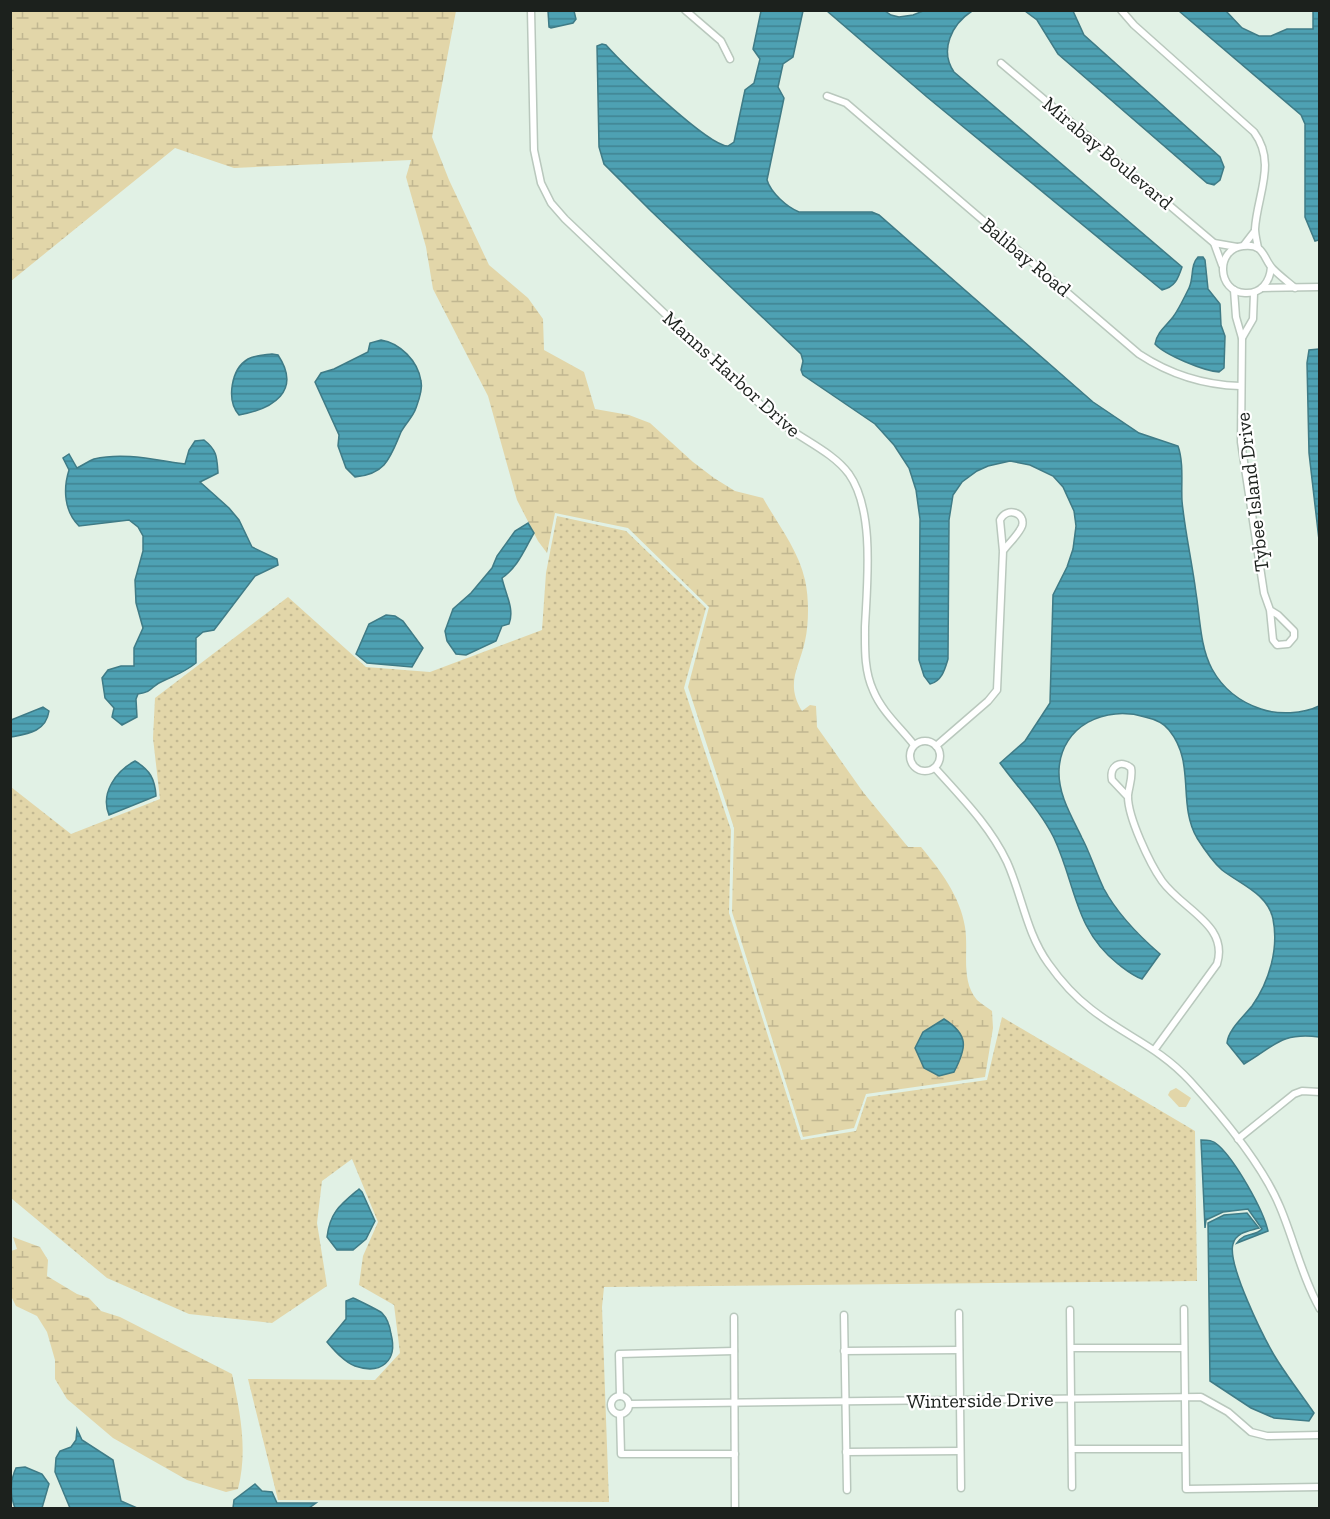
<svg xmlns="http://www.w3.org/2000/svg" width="1330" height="1519" font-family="'Zilla Slab',serif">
	<defs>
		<pattern id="grass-dots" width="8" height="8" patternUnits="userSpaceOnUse" patternTransform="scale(1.5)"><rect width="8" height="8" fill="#e2d6a9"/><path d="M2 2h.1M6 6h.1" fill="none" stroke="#c1b791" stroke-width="1.8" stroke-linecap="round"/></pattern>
		<pattern id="wetland-marsh" width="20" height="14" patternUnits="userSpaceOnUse" patternTransform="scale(1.5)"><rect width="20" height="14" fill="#e2d6a9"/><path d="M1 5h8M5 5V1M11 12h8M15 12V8" fill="none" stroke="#c1b791"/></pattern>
		<pattern id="water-rules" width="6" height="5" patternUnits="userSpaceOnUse" patternTransform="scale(1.5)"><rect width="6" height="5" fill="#4ea1b3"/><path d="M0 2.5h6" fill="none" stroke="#408391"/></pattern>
	</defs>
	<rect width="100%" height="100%" fill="#e1f1e5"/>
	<polygon fill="url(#grass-dots)" points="557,516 626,531 706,608 684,688 731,830 729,913 801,1140 856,1131 867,1097 987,1080 1002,1017 1195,1131 1197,1281 604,1287 602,1307 609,1502 278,1500 248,1379 375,1380 400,1353 394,1305 359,1285 363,1256 378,1222 352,1159 322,1181 317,1223 327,1286 272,1323 189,1314 107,1278 11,1198 11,787 71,834 160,799 153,738 155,698 288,597 366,667 430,672 542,630 546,573"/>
	<g fill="url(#wetland-marsh)">
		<path d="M 11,11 L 456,11 L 432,137 L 449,180 L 489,265 L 528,298 L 543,319 L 544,350 L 584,372 L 595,409 L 629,415 L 650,423 L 693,462 L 714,478 L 735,491 L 763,498 C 778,525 798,549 805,580 C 809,598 809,623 805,641 C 799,669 785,683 802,711 L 810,705 L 816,706 L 817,727 L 863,792 L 908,847 L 921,847 C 940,870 960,896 965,927 C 969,951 960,980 977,1000 C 981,1004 987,1007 992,1011 L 993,1028 L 985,1077 L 866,1094 L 854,1128 L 803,1137 L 732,912 L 734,828 L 688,687 L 709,607 L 628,528 L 555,513 L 547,553 L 538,541 L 517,500 L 488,396 L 433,289 L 426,247 L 406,177 L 411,160 L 234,168 L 175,148 L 11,281 Z"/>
		<path d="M 13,1237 L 40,1247 L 48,1260 L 47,1276 L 77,1294 L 89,1298 L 101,1311 L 120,1317 L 232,1374 C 240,1412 248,1450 238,1489 L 226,1492 L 187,1480 L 113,1438 L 67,1399 L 55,1379 L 55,1360 L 47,1332 L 37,1316 L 16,1306 L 11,1296 L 11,1251 L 17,1249 Z"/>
	</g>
	<polygon fill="#e2d6a9" points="1176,1088 1191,1098 1186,1107 1179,1107 1168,1095 1170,1091"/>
	<g fill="url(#water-rules)" stroke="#3f7b86" stroke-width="1.5">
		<polygon points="548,11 574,11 576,19 573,23 551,28 549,27"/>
		<path d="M 761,11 L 803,11 L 793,57 L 783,64 L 778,87 L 784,98 L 767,180 C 771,193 787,207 799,212 L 872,212 L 879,215 L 1093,402 L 1139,433 L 1178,446 C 1184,463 1181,484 1182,501 C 1185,532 1192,562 1196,593 C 1200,617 1200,647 1212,669 C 1223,689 1240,702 1261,709 C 1278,715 1303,714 1319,706 L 1319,1037 C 1280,1032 1274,1047 1244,1064 L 1227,1043 C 1228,1030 1244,1016 1252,1006 C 1269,982 1279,949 1273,919 C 1268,894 1240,884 1222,870 C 1212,861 1204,849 1197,838 C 1177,803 1196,763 1169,730 C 1163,722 1154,719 1145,717 C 1106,705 1061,725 1059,770 C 1058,795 1072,817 1082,838 C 1091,855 1096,873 1104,889 C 1118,915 1138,935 1160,954 L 1142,979 C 1133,976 1126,970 1118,964 C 1074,929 1076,885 1054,838 C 1040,810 1018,788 1000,763 L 1025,741 L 1050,703 L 1053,595 L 1067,567 L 1073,549 L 1076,526 L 1074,511 L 1063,487 L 1053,476 L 1030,465 L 1010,461 L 988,466 L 977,471 L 962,482 L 953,495 L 949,520 L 948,659 C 945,669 942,681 930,684 L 924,676 L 919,660 L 920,519 L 916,490 L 909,468 L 894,445 L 875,424 L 803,375 L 801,370 L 803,361 L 801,354 L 651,211 L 604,164 L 599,147 L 597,46 L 602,44 L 606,45 C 622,63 709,147 728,146 L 734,142 L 745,90 L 754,83 L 760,59 L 753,49 Z"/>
		<path d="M 827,11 L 885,11 L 891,15 L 899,17 L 913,15 L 923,11 L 972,11 C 952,24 939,50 954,72 L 1182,267 C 1178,279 1175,287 1162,290 L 927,97 Z"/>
		<polygon points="1025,11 1073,11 1084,35 1220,157 1224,167 1220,180 1214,185 1207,183 1058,54 1037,20"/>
		<polygon points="1179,11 1226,11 1242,28 1259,36 1271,36 1287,29 1313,29 1313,11 1319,11 1319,240 1315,241 1305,217 1305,124 1301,115"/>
		<path d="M 1198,257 L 1203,257 L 1205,260 L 1208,289 L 1220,304 L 1221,325 L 1225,336 L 1224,368 L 1219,372 C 1204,371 1165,355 1155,344 C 1157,332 1166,326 1173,317 C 1179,309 1184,298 1189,288 C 1194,278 1190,265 1198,257 Z"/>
		<path d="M 381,340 C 400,343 418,361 421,381 C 423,389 419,400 416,408 C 413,417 405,424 401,432 C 390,458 386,474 355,477 L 346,468 L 338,446 L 339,435 L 315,382 L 321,373 L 334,369 L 368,352 L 370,343 Z"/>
		<polygon points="1319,349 1320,349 1319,540 1309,453 1307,363 1309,350"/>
		<path d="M 272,354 L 278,355 C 302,391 273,409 239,415 C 226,400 231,369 248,359 C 255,355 265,355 272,354 Z"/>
		<path d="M 204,440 C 217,450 217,457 218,473 L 200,482 L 229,508 L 239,520 L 252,547 L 277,559 L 278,565 L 255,576 L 214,630 L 203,632 L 196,638 L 196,663 C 183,673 178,674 163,681 C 150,686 154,692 138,694 L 136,699 L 137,717 L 122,725 L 112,717 L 114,708 L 105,698 L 102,678 L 108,670 L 121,666 L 134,666 L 134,648 L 143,628 L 136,603 L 135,580 L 143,551 L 143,536 L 138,527 L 129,520 L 79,526 C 64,511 63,489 69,470 L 63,458 L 69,454 L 77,468 C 83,465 89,461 94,459 C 124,452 155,460 185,464 L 189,450 L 195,441 Z"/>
		<path d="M 528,523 L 534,533 C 524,550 518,567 502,578 C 505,593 515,609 509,624 L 502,626 L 496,641 L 466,655 L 456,654 L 447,641 L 445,631 L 453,609 L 471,593 L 492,568 L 497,556 L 515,531 Z"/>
		<polygon points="386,615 395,616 403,621 423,648 412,667 367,663 356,654 369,624"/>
		<path d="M 43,707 L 49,711 C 46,732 27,734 11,737 L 11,720 Z"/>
		<path d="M 135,761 C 150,770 155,779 156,796 L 109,815 C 100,793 116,771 135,761 Z"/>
		<path d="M 944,1019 C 969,1035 967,1047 954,1072 L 939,1076 L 924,1068 L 915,1048 L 923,1032 Z"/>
		<path d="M 1201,1140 C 1208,1140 1213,1140 1218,1145 C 1235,1160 1263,1209 1268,1231 L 1237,1243 C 1246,1231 1254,1237 1262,1229 L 1248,1209 L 1223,1212 L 1206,1220 L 1205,1228 Z"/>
		<path d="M 359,1189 L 362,1192 L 375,1221 L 366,1239 L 353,1250 L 337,1250 L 327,1237 C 330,1212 340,1205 359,1189 Z"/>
		<path d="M 1247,1213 L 1259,1228 C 1249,1231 1236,1232 1233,1244 C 1227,1264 1263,1336 1274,1355 C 1286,1375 1301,1394 1314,1413 L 1309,1421 L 1274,1418 L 1251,1408 L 1210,1381 L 1208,1223 L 1224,1215 Z"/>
		<path d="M 353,1298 C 358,1300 380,1311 382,1313 C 387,1318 390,1327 391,1334 C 398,1361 381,1375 355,1366 C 344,1362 334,1350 327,1342 L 346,1319 L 346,1301 Z"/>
		<polygon points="77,1429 82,1440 113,1460 121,1501 137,1508 70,1508 55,1472 56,1458 60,1451 71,1447 76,1440"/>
		<path d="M 25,1467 L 42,1474 L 49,1484 L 42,1508 L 15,1508 C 10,1496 10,1480 16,1468 Z"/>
		<polygon points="255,1484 262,1491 272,1492 277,1503 316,1503 309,1508 233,1508 234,1500"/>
	</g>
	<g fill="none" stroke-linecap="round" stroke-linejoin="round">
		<defs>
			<g id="minor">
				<path d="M 531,10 L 534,150 L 541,183 L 551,203 L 565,219 L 759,403 C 769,412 780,422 791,430 C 810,443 835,455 849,474 C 875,511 867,583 865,627 C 865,648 864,670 873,690 C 882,712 900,727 914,745"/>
				<polyline points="685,10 721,41 730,59"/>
				<path d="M 1121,10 L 1134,25 L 1254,132 C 1277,163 1257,195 1255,229 C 1255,235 1257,242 1258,248"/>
				<polyline points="1001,63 1214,243 1237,247"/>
				<path d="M 827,96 L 846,103 L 1139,354 C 1171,375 1203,385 1240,386"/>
				<polyline points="1214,243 1222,265"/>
				<polyline points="1244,245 1254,232"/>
				<path d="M 1271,267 C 1270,282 1261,294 1245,293 C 1217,292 1215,249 1243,246 C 1265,243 1263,259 1273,269 C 1280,276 1288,282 1295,288"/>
				<polyline points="1262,288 1320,287"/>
				<polyline points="1234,290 1236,317 1242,338 1241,442 1264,593 1270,610 1273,640 1277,645 1288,644 1294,637 1294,631 1278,615 1270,610"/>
				<polyline points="1242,338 1253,319 1254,293"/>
				<circle cx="925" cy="756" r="15"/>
				<path d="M 936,746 L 988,701 L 997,690 L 1003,551 L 1000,520 C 1007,506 1026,513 1022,526 C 1019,534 1009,543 1003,551"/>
				<path d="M 935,768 C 961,797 990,826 1007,862 C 1022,895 1026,932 1048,963 C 1060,980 1074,996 1091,1009 C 1125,1036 1159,1047 1190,1081 C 1220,1114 1263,1166 1280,1207 C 1294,1240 1302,1277 1320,1309"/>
				<path d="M 1128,797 L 1112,780 C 1109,766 1121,759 1131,768 C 1133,777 1129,786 1128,795 C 1127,816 1150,864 1162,881 C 1183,910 1229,925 1217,964 L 1155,1049"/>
				<polyline points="1238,1139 1294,1094 1302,1091 1320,1092"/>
				<polyline points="1184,1309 1186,1489 1320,1487"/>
				<polyline points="1070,1310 1072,1487"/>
				<polyline points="959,1313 961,1488"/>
				<polyline points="844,1315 847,1490"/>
				<polyline points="734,1317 735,1508"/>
				<polyline points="1071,1348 1184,1348"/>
				<polyline points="844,1351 959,1350"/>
				<circle cx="620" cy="1405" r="9"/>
				<polyline points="620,1396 619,1354 734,1351"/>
				<polyline points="629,1404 1201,1397 1228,1412 1251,1432 1267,1436 1320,1435"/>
				<polyline points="620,1415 621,1454 735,1454"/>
				<polyline points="1072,1449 1185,1449"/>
				<polyline points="846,1452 960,1451"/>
			</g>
		</defs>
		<use href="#minor" stroke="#b9c8bd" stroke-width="9"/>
		<use href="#minor" stroke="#fff" stroke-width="6"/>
	</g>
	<g text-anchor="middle" stroke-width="4.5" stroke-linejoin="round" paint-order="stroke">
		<g font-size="20" fill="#1c211d" stroke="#fff">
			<text transform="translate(1108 153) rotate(40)" y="7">Mirabay Boulevard</text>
			<text transform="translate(1026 257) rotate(40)" y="7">Balibay Road</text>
			<text transform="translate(732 374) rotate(42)" y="7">Manns Harbor Drive</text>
			<text transform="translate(1252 492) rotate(-97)" y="7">Tybee Island Drive</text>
			<text transform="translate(980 1400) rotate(-1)" y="7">Winterside Drive</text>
		</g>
	</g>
	<rect width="1330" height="1519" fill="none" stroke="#1c211d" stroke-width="24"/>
</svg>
